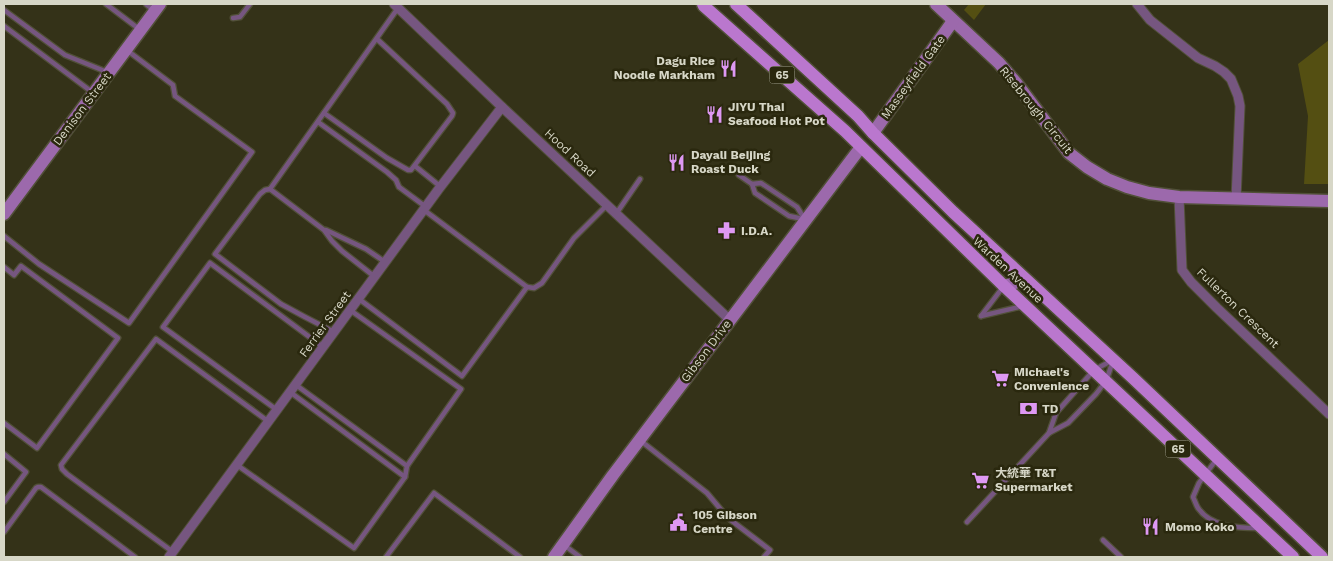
<svg xmlns="http://www.w3.org/2000/svg" width="1333" height="561" font-family="'Work Sans','Noto Sans SC',sans-serif">
	<rect width="100%" height="100%" fill="#343218"/>
	<g fill="#544f12">
		<polygon points="969,4 986,4 974,20 964,10"/>
		<polygon points="1329,40 1329,184 1304,184 1308,116 1298,64"/>
	</g>
	<g fill="none" stroke-linecap="round" stroke-linejoin="round">
		<defs>
			<g id="lane">
				<polyline points="106,4 139,29"/>
				<polyline points="146,4 153,10"/>
				<polyline points="4,10 65,55 107,72"/>
				<polyline points="233,18 240,17 250,4"/>
				<polyline points="4,26 92,92"/>
				<polyline points="324,113 387,158 408,170 411,170 452,116 453,113 447,104 377,39"/>
				<polyline points="318,122 387,172 396,180 399,187 426,207"/>
				<polyline points="415,166 441,187"/>
				<polyline points="739,175 752,184 755,193 789,216 803,219"/>
				<polyline points="752,184 761,183 797,207 804,218"/>
				<polyline points="270,189 398,8"/>
				<polyline points="616,214 640,179"/>
				<polyline points="326,230 366,249 385,262"/>
				<polyline points="4,236 39,264 129,323 252,152 175,96 173,85 128,51"/>
				<polyline points="4,267 14,275 21,266 118,338 37,448 4,423"/>
				<polyline points="527,287 534,288 542,283 574,238 607,205"/>
				<polyline points="359,299 462,376 527,287 424,210"/>
				<polyline points="981,316 1023,306"/>
				<polyline points="981,316 1003,287"/>
				<polyline points="334,332 305,317 281,304 215,254 260,194 265,190 270,189 324,230 332,241 342,251 375,277"/>
				<polyline points="296,385 407,466 461,389 350,310"/>
				<polyline points="290,392 405,477"/>
				<polyline points="277,410 163,327 210,263 323,347"/>
				<polyline points="1049,433 1056,413 1094,370 1111,361"/>
				<polyline points="641,441 707,493 728,518 770,550 764,557"/>
				<polyline points="4,454 26,472 4,502"/>
				<path d="M 1216,460 L 1199,483 L 1193,497 C 1195,501 1196,505 1198,508 C 1211,527 1237,528 1258,528"/>
				<polyline points="237,465 354,548 405,477 407,466"/>
				<polyline points="967,522 1049,433 1068,423 1096,394 1106,381 1113,361"/>
				<polyline points="4,532 36,488 38,487 41,487 135,557"/>
				<polyline points="1103,540 1121,557"/>
				<polyline points="564,545 580,557"/>
				<polyline points="173,552 67,474 62,469 61,465 156,339 269,422"/>
				<polyline points="386,557 434,493 520,557"/>
			</g>
			<g id="street">
				<polyline points="394,4 502,107 730,320"/>
				<polyline points="1137,4 1150,20 1198,58 1215,66 1224,72 1231,79 1238,96 1240,106 1236,199"/>
				<polyline points="1179,197 1182,270 1191,282 1217,308 1329,414"/>
				<polyline points="169,557 438,190 502,107"/>
			</g>
			<g id="secondary">
				<polyline points="936,4 999,63 1017,84 1069,153 1087,167 1107,179 1127,187 1149,193 1179,197 1329,201"/>
				<polyline points="873,133 953,21"/>
				<polyline points="4,214 160,4"/>
				<polyline points="1004,286 1025,280"/>
				<polyline points="554,557 613,475 861,147"/>
			</g>
			<g id="primary">
				<polyline points="703,4 704,6 845,131 1004,286 1293,557"/>
				<polyline points="736,4 858,116 873,133 953,212 1133,378 1322,557"/>
			</g>
		</defs>
		<use href="#lane" stroke="#515038" stroke-width="7"/>
		<use href="#street" stroke="#515038" stroke-width="11"/>
		<use href="#secondary" stroke="#515038" stroke-width="15"/>
		<use href="#primary" stroke="#515038" stroke-width="15"/>
		<use href="#lane" stroke="#765680" stroke-width="4.5"/>
		<use href="#street" stroke="#765680" stroke-width="9"/>
		<use href="#secondary" stroke="#9c69ac" stroke-width="12"/>
		<use href="#primary" stroke="#ba77ce" stroke-width="12"/>
	</g>
	<defs>
		<symbol id="restaurant-bare" viewBox="-9 -9 18 18"><path d="M-5-6h1v4h1v-4h1v4h1v-4h1v5L-1.5 .5V6h-2V.5L-5-1ZM5-6V6H3V1.5H1.5Q1.5-4 5-6Z" fill="#de98f3" stroke="#2a280e" stroke-width="2.5" paint-order="stroke"/></symbol>
		<symbol id="pharmacy-bare" viewBox="-9 -9 18 18"><path d="M-2-6h4v4h4v4h-4v4h-4v-4h-4v-4h4Z" fill="#de98f3" stroke="#2a280e" stroke-width="2.5" paint-order="stroke"/></symbol>
		<symbol id="supermarket-bare" viewBox="-9 -9 18 18"><path d="M-6-5.5h2.5l.6 2H6L4.5 2H-2.5L-4.4-4H-6ZM-1.5 3.2a1.3 1.3 0 1 0 .1 0ZM3 3.2a1.3 1.3 0 1 0 .1 0Z" fill="#de98f3" stroke="#2a280e" stroke-width="2.5" paint-order="stroke"/></symbol>
		<symbol id="bank-bare" viewBox="-9 -9 18 18"><path d="M-6-4H6V4H-6ZM0-2.3a2.3 2.3 0 1 0 0 4.6a2.3 2.3 0 1 0 0-4.6Z" fill="#de98f3" stroke="#2a280e" stroke-width="2.5" paint-order="stroke"/></symbol>
		<symbol id="civic-bare" viewBox="-9 -9 18 18"><path d="M-.6-6.5H3V-4.5H.6V-3L4-1V1h2V6H-6V1h2V-1L-.6-3ZM-1.2 2.5V6h2.4V2.5Z" fill="#de98f3" stroke="#2a280e" stroke-width="2.5" paint-order="stroke"/></symbol>
	</defs>
	<g fill-rule="evenodd">
		<use href="#restaurant-bare" x="716" y="56" width="25" height="25"/>
		<use href="#restaurant-bare" x="702" y="102" width="25" height="25"/>
		<use href="#restaurant-bare" x="664" y="150" width="25" height="25"/>
		<use href="#pharmacy-bare" x="714" y="218" width="25" height="25"/>
		<use href="#supermarket-bare" x="988" y="366" width="25" height="25"/>
		<use href="#bank-bare" x="1016" y="396" width="25" height="25"/>
		<use href="#supermarket-bare" x="968" y="468" width="25" height="25"/>
		<use href="#civic-bare" x="666" y="510" width="25" height="25"/>
		<use href="#restaurant-bare" x="1138" y="514" width="25" height="25"/>
	</g>
	<g text-anchor="middle" stroke-width="5" stroke-linejoin="round" paint-order="stroke">
		<g fill="#2a280e" stroke="#a3a290" stroke-width="1">
			<rect x="769.5" y="66.5" width="25" height="17" rx="4"/>
			<rect x="1165.5" y="440.5" width="25" height="17" rx="4"/>
		</g>
		<g font-size="11" font-weight="bold" fill="#d7d7c7">
			<text x="782" y="79">65</text>
			<text x="1178" y="453">65</text>
		</g>
		<g font-size="12" font-weight="bold" fill="#d7d7c7" stroke="#2a280e" text-anchor="start">
			<text x="715" y="65" text-anchor="end">Dagu Rice<tspan x="715" dy="14">Noodle Markham</tspan></text>
			<text x="728" y="111">JIYU Thai<tspan x="728" dy="14">Seafood Hot Pot</tspan></text>
			<text x="691" y="159">Dayali Beijing<tspan x="691" dy="14">Roast Duck</tspan></text>
			<text x="741" y="235">I.D.A.</text>
			<text x="1014" y="376">Michael's<tspan x="1014" dy="14">Convenience</tspan></text>
			<text x="1042" y="413">TD</text>
			<text x="995" y="477">大統華 T&amp;T<tspan x="995" dy="14">Supermarket</tspan></text>
			<text x="693" y="519">105 Gibson<tspan x="693" dy="14">Centre</tspan></text>
			<text x="1165" y="531">Momo Koko</text>
		</g>
		<g font-size="12" fill="#d7d7c7" stroke="#2a280e">
			<text transform="translate(913 77) rotate(-54)" y="4">Masseyfield Gate</text>
			<text transform="translate(82 109) rotate(-53)" y="4">Denison Street</text>
			<text transform="translate(1036 110) rotate(51)" y="4">Risebrough Circuit</text>
			<text transform="translate(570 153) rotate(43)" y="4">Hood Road</text>
			<text transform="translate(1008 270) rotate(43)" y="4">Warden Avenue</text>
			<text transform="translate(1238 308) rotate(44)" y="4">Fullerton Crescent</text>
			<text transform="translate(325 324) rotate(-54)" y="4">Ferrier Street</text>
			<text transform="translate(706 351) rotate(-53)" y="4">Gibson Drive</text>
		</g>
	</g>
	<rect width="1333" height="561" fill="none" stroke="#d7d7c7" stroke-width="10"/>
</svg>
